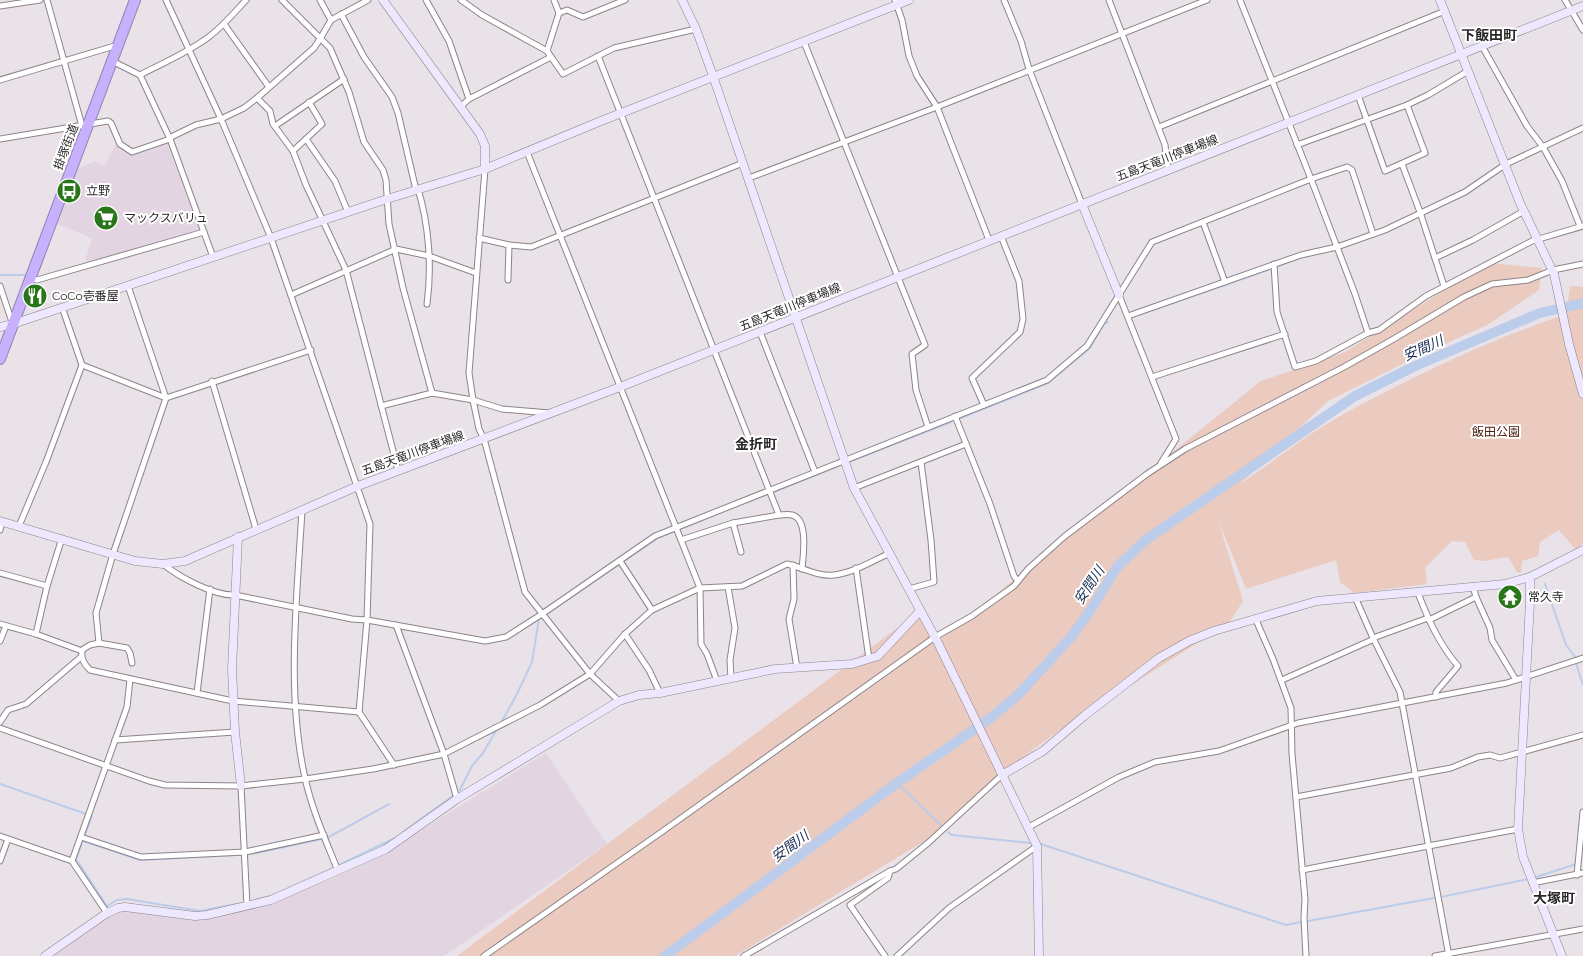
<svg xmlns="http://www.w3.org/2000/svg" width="1583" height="956" font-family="Raleway,'Noto Sans JP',sans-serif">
	<rect width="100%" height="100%" fill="#e9e2e8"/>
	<g fill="#e2d4e0">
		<polygon points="167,143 199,230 131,252 85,262 92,238 57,224 78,169 95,161 105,166 116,144 122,150 133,154"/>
		<polygon points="546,753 607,844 444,956 41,956 118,908 207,915 325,882 388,853 413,835"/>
	</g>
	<path fill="#ebcabf" d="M 1488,263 L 1542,268 L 1539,290 L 1489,324 L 1414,358 L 1328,401 L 1240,484 C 1274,461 1306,435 1342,415 C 1412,377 1486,341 1561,316 L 1568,301 L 1570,287 L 1574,286 L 1583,287 L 1583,544 L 1575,549 L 1559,530 L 1540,542 L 1538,556 L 1522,561 L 1521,573 L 1517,572 L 1509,558 L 1507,557 L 1485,561 L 1474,560 L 1465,542 L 1452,541 L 1425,568 L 1427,584 L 1354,593 L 1340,582 L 1336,560 L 1246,589 L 1217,517 L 1243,601 L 1229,623 L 1057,732 L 992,780 L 926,840 L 735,956 L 457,956 L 920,611 L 938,641 L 1261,381 L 1345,352 Z"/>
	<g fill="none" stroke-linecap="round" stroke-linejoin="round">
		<g stroke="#bccceb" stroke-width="2">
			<polyline points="0,275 28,275"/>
			<polyline points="1138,315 1268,270"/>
			<polyline points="961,418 1048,383 1090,348 1104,324 1108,322"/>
			<polyline points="851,461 951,422"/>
			<polyline points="771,493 838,466"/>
			<polyline points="1545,584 1566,645 1576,658 1576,663 1583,685"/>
			<polyline points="501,723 517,694 532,662 539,619 658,538 764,495"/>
			<polyline points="897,783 941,825"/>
			<polyline points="0,784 92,816 76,859 107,906 117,900 127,899 200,911 241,903"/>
			<polyline points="460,790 472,766 483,753 497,729"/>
			<polyline points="403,832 454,795"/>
			<polyline points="948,832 952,835 1031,843"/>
			<polyline points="327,838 389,804"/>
			<polyline points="83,841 140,860 237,855"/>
			<polyline points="1041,844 1286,925 1301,922"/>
			<polyline points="251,854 322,839"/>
			<polyline points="339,865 393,839"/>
			<polyline points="1533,878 1576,864"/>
			<polyline points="1441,897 1528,879"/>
			<polyline points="252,901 273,895 333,868"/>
			<polyline points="1308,921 1434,898"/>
		</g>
		<polyline stroke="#bccceb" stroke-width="10" points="665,956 897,783 992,717 1020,693 1071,637 1092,608 1117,567 1147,539 1355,396 1415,366 1540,313 1583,303"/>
		<defs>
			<g id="street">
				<polyline points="47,0 82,126"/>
				<polyline points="166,0 221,119 271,238 370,524 367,620 359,712 394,765"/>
				<polyline points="282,0 330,48 349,92 364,142 383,170 386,180 389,224 403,288 432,393"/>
				<polyline points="320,0 331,20"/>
				<polyline points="426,0 449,41 469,99"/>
				<polyline points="461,0 482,15 547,51 563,74 614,48 696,29"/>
				<polyline points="895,0 902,20 909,56 917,76 937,107 989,240"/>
				<polyline points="1004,0 1021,41 1029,69 1082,204"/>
				<polyline points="1109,0 1165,145 1167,164 1170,169"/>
				<polyline points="1240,0 1311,179 1355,294 1368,333"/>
				<polyline points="1565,0 1583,30"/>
				<polyline points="0,6 40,0"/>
				<polyline points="559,13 567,10 583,17 625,0"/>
				<polyline points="341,14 364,57 392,97 398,113 416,190"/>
				<polyline points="224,24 269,87"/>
				<polyline points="804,42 925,345 912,354 916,390 928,427"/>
				<polyline points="1482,46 1527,126 1543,147 1562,181 1580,226"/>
				<polyline points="547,51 559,13 554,0"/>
				<path d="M 598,56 L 779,515 C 783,515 788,514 792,515 C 809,519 803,557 802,569"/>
				<polyline points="112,61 140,75 170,139 213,257"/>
				<path d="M 140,75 C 163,63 189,52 210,36 C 224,25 235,12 246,0"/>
				<polyline points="0,80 118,45"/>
				<polyline points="1358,95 1385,171 1425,153 1407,105"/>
				<polyline points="257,98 270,111 273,124 293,151 306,185 346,270 398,470"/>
				<polyline points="460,107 469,99 551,57"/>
				<polyline points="275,126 344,79"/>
				<polyline points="1159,127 1445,11"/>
				<polyline points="169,138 196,125 221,119 244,108 257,98 314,48 320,39 331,20 368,0"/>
				<polyline points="0,139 108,121 111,123 120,144 132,152 170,139"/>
				<polyline points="306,139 335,181 348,212"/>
				<polyline points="1297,145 1407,105 1428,95 1468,71"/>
				<polyline points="293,151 322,124 309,102"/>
				<polyline points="527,152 700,588 701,644 707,654 717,681"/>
				<polyline points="1402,164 1420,212 1444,286"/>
				<polyline points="485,169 469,373 473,400 479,429 484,439 525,592 590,674 619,701"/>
				<polyline points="749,178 937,107 1207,0"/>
				<path d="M 418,189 C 429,225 432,267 427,304"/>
				<polyline points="1203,222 1225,282"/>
				<polyline points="479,238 509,245 531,247 743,163"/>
				<polyline points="1435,258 1473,240 1524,211"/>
				<polyline points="1274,264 1277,312 1295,367 1316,361 1368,333 1379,330 1426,296 1532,241 1583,226"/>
				<polyline points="30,278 37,280 204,232"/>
				<polyline points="508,280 509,245"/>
				<polyline points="0,286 12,322"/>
				<path d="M 128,286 L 166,398 L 113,554 L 96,613 L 99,643 L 90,645 L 82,650 C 81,659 84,664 90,670 L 233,701 L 359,712"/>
				<polyline points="291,295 396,249 429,256 476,273"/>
				<polyline points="1119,295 1176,439 1161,463"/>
				<polyline points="1128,316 1301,255 1337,247 1385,230 1465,192 1506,164 1583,128"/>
				<polyline points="760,332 815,472"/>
				<polyline points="82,365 166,398 311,350"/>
				<polyline points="1152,377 1285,334"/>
				<polyline points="212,381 256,529"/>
				<polyline points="984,405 972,378 1020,332 1023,319 1019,281 1001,236"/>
				<polyline points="381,406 432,393 473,400 502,409 550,413"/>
				<polyline points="955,416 990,504 1014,576 1018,581"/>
				<polyline points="854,488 966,444"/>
				<path d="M 302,510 C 297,597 286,693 305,778 C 312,810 326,841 338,871"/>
				<polyline points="733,523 741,552"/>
				<polyline points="19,526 46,462 82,365 62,307"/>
				<polyline points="0,530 2,521"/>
				<polyline points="681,540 733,523 779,515"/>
				<polyline points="620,561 652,610"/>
				<path d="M 163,564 C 179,577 214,596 235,595 L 352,619 L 367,620 L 485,641 L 506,637 L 542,614 L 655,536 L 1047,380 L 1087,346 L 1152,242 L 1311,179 L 1347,167 L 1352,170 L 1373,234"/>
				<polyline points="793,565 794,599 789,619 797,668"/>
				<polyline points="856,568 869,659"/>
				<polyline points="0,573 47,586"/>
				<polyline points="1473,586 1476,597 1490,628 1492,640 1516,680"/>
				<polyline points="728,587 735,628 730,660 731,678"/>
				<polyline points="909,589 934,582 931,540 921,462"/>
				<path d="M 1418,593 C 1428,619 1439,644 1458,666 L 1436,692 L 1436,697"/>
				<polyline points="1355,597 1373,638 1400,692 1449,956"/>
				<polyline points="1256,620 1273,659 1291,708 1292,754 1305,899 1304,918 1306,956"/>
				<polyline points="1429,620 1476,597"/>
				<polyline points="0,624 36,634 82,651"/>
				<polyline points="396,625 444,754 457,799"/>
				<polyline points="36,634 47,586 62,538"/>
				<polyline points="625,634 649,670 660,693"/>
				<polyline points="1373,638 1428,618"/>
				<polyline points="0,641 6,626"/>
				<polyline points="99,643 127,648 130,653 132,663"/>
				<polyline points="1282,680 1374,639"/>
				<polyline points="197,693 210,589"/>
				<polyline points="0,722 8,710 26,704 81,657"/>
				<path d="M 0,728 L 149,781 L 165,785 L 241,786 L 305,779 L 373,769 L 444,754 L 540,705 L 590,674 L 625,634 L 652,610 L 700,588 L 742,586 L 787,564 C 802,567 818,577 834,575 C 853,573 872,561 890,553"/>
				<polyline points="115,740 235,732"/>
				<polyline points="241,786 247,906"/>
				<polyline points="1296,797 1451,768 1478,757 1490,755 1500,758 1583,735"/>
				<polyline points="1029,827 1119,777 1155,762 1219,751 1298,723 1507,683 1583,658"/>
				<polyline points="0,836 72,861 107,913"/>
				<polyline points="81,837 141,857 245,852 324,835"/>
				<polyline points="0,861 8,839"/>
				<polyline points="72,861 127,707 130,679"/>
				<polyline points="1302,870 1518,829"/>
				<polyline points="1577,875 1583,812"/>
				<polyline points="1532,883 1583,873"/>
				<polyline points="484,956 663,831 935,637 972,616 1014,586 1028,569 1065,536 1147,474 1185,449 1344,367 1392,340 1464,297 1492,284 1528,280 1553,270 1583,264"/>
				<polyline points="744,956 890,871 896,869 928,843 1002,775"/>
				<polyline points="885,956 850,905 888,878 890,871"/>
				<polyline points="897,956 949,908 1037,846"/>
				<polyline points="1435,956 1583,929"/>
			</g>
			<g id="secondary">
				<polyline points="383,0 480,134 485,146 485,169"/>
				<polyline points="682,0 696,29 713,76 854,488 937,641 1037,846 1039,956"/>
				<polyline points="1440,0 1520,203 1554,274 1569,344 1583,394"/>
				<polyline points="1082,204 1119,295"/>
				<polyline points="0,327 13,324 387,199 485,169 601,121 909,0"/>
				<polyline points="0,521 135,561 163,564 185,561 358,486 620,387 1583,6"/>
				<polyline points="238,537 232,669 235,732 241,786"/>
				<polyline points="1530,577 1530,602 1518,829 1523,857 1562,956"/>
				<polyline points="1002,775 1043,751 1084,716 1159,658 1189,641 1214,631 1317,601 1505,584 1530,577 1583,550"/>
				<polyline points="45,956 107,913 118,908 125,907 195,916 207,915 271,900 386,849 457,799 619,701 639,695 660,693 775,669 852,664 878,656 920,611"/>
			</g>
			<polyline id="highway" points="0,359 135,0"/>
		</defs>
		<use href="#street" stroke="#8c848a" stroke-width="7"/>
		<use href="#secondary" stroke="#8c848a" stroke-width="9"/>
		<use href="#highway" stroke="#9081b3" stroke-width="12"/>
		<use href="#street" stroke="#fff" stroke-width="5"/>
		<use href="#secondary" stroke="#eee8fe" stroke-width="8"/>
		<use href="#highway" stroke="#c7b1fd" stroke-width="10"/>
	</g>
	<defs>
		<symbol id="bus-disc" viewBox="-11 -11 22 22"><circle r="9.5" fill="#29751a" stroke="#fff"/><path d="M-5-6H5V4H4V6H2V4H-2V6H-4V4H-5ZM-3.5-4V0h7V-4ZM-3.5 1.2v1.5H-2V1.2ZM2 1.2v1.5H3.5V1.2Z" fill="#fff"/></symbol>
		<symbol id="supermarket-disc" viewBox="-11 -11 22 22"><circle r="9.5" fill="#29751a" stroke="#fff"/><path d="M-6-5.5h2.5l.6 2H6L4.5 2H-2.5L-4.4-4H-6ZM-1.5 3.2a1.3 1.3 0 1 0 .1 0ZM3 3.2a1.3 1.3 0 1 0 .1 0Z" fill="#fff"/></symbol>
		<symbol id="restaurant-disc" viewBox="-11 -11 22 22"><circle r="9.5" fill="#29751a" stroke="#fff"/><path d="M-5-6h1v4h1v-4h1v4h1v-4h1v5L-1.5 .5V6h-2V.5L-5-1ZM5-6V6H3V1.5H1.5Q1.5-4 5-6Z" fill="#fff"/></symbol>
		<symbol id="temple-disc" viewBox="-11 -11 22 22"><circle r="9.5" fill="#29751a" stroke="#fff"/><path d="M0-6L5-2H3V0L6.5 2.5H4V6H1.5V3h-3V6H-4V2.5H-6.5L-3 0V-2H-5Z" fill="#fff"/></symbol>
	</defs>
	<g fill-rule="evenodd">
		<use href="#bus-disc" x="55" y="177" width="28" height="28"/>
		<use href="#supermarket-disc" x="92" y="204" width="28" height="28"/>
		<use href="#restaurant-disc" x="21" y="282" width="28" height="28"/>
		<use href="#temple-disc" x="1496" y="583" width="28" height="28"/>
	</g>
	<g text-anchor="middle" stroke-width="4" stroke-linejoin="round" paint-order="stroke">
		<g font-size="12" fill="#2a2729" stroke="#fff">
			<text transform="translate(66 147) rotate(-69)" y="4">掛塚街道</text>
			<text transform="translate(1167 158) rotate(-21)" y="4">五島天竜川停車場線</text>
			<text transform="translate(790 307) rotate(-22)" y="4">五島天竜川停車場線</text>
			<text transform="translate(413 453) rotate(-20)" y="4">五島天竜川停車場線</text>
		</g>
		<g font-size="12" fill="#2a2729" stroke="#fff" text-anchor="start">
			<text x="86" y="195">立野</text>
			<text x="124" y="222">マックスバリュ</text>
			<text x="52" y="300">CoCo壱番屋</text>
			<text x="1528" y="601">常久寺</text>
		</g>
		<g font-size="12" fill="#4a1b0b" stroke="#fff">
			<text x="1496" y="436">飯田公園</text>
		</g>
		<g font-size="14" font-weight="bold" fill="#2a2729" stroke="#fff">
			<text x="1489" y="40">下飯田町</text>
			<text x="756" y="449">金折町</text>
			<text x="1554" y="903">大塚町</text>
		</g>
		<g font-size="14" font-style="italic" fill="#1c2f57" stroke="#fff">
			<text transform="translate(1423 348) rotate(-24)" y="5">安間川</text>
			<text transform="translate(1089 585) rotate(-56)" y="5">安間川</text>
			<text transform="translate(790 846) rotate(-36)" y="5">安間川</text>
		</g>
	</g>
</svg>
